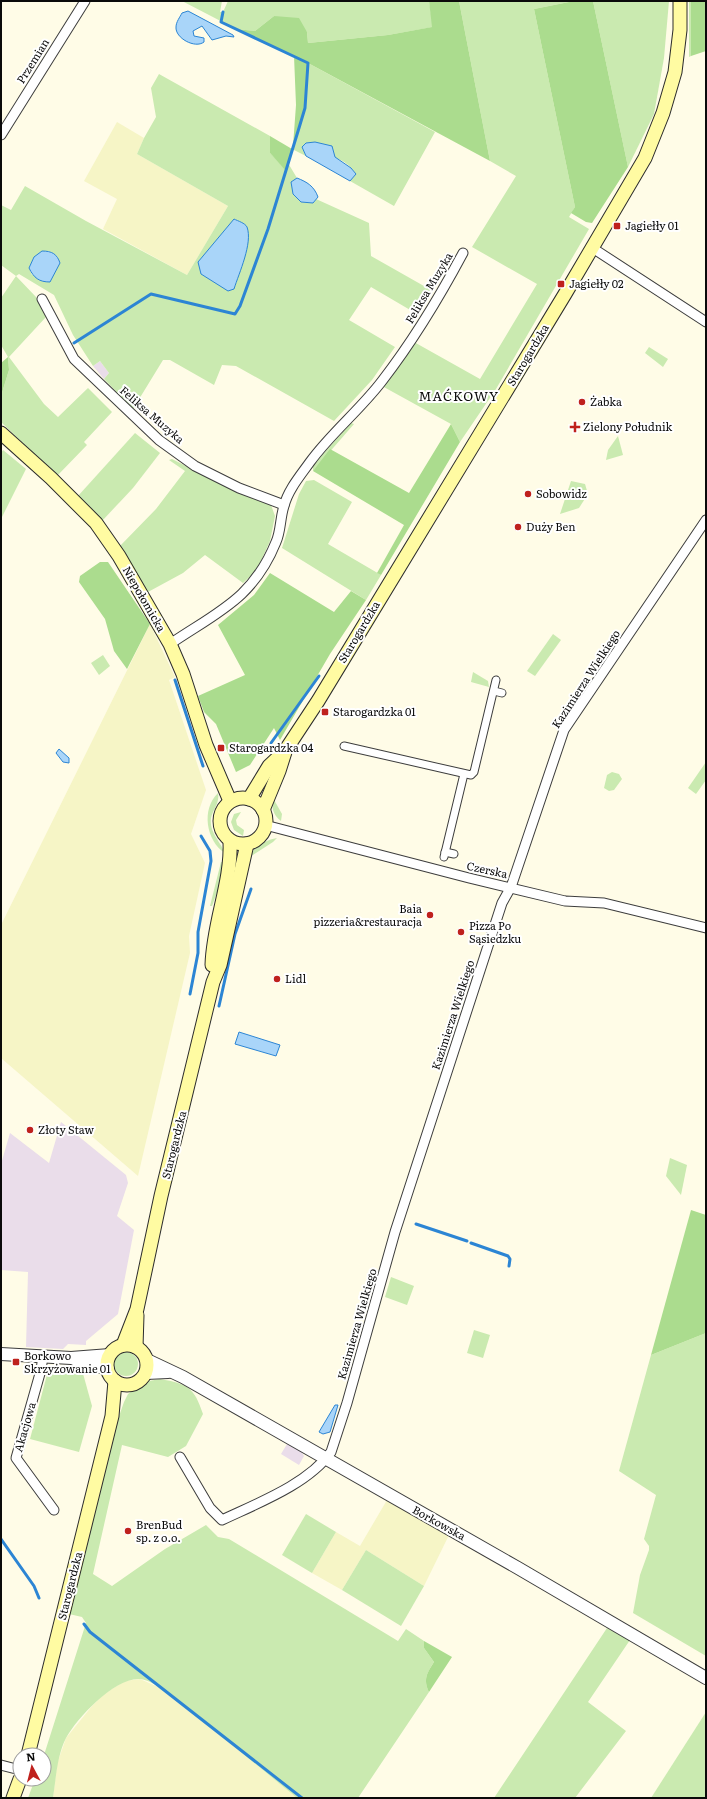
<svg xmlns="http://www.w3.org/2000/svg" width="707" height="1799" font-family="Literata,serif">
	<rect width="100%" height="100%" fill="#fffce7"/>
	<g fill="#eaddea">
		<polygon points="100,361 109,373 104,379 93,366"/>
		<polygon points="61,1122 126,1175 128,1183 117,1216 134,1230 118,1314 86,1341 86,1345 68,1344 63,1349 26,1347 28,1272 1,1270 1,1164 10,1133 49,1163"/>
		<polygon points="287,1444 301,1451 304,1456 299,1465 281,1454"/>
	</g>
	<g fill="#f6f5c6">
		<polygon points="117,122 144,138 137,154 228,206 187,275 103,229 117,199 84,181"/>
		<polygon points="150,624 175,677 169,680 206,790 191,834 205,863 189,936 190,953 138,1176 1,1058 1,925"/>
		<polygon points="387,1500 449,1535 424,1586 366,1550 342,1590 312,1573 336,1532 360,1546"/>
		<polygon points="140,1679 165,1690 297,1798 53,1798 57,1764 66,1738 92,1706 104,1694 125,1681"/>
	</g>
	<g fill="#caeab0" fill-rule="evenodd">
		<polygon points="182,1 222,1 220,12 223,12 228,1 429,1 433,27 388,35 308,43 307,32 274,16 255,31 236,29"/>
		<polygon points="459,1 574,1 534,9 575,207 569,217 589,229 496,389 460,442 451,424 382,386 414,342 480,379 537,284 472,247 516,176 490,161"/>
		<polygon points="593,1 669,1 664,58 654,114 628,167"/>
		<polygon points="689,1 691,1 691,56 689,57"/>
		<path d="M 308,63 L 435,132 L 394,206 L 350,181 L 356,174 C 344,155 324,155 304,152 L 306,156 L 292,149 L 305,108 Z"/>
		<path d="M 159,74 L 270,136 L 270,153 L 286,170 L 288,163 L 297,178 L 291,182 L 293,194 L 301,202 L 313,203 L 316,199 L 369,223 L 371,256 L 431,290 L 417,314 L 371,287 L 349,320 L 395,347 L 372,380 L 334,421 L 236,366 L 222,365 L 214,385 L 170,360 L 163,360 L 133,409 L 104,379 L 109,373 L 100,361 L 93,366 L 73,335 L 54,295 L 19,274 L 16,276 L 36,297 L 46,317 L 9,357 L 44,404 L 58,417 L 88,388 L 112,412 L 84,442 L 87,445 L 57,476 L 1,422 L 1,396 L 9,370 L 8,357 L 1,345 L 1,298 L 16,276 L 1,265 L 1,205 L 11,210 L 25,186 L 86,221 L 187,275 L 228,206 L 137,154 L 144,138 L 156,117 L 151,88 ZM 234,219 C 248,224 247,231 248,244 ZM 49,251 L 57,256 L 60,263 L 32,275 L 29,268 L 34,257 Z"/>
		<polygon points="649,347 668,359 663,367 645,353"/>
		<polygon points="351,423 354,424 313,471 313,465"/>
		<polygon points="135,433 160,453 133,488 102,521 78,496"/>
		<polygon points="618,436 623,455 606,460 608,450"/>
		<polygon points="3,450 26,469 1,519 1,453"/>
		<polygon points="172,459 234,490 271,505 275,516 270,541 257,570 243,583 205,555 183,573 148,592 119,547 156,509 185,471 169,460"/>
		<polygon points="314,480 352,502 328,544 381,575 366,600 282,548 299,494 306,481"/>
		<polygon points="571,481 585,484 588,494 579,508 560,514"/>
		<polygon points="553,634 561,640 535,676 527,671"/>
		<polygon points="103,655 110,666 99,675 91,663"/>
		<polygon points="473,672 488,681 489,687 471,682"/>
		<polygon points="706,762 706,780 696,794 688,788"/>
		<polygon points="612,772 619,774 622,779 614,790 609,791 604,788 607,775"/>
		<path d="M 218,793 C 220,803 213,809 211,818 C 209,832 220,841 225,853 C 206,841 201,809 218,793 Z"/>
		<path d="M 273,798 L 282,814 L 281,821 C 273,815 271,807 273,798 Z"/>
		<polygon points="241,812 236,820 237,825 244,830 243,836 234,830 231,822 234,814"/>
		<path d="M 277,838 L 273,842 L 248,858 C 254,847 265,840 277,838 Z"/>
		<polygon points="221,862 225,863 223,876 212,906 210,906"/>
		<polygon points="670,1158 687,1165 681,1195 666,1176"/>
		<polygon points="391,1277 414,1286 407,1305 385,1297"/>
		<polygon points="474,1330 490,1335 483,1358 467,1353"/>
		<polygon points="706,1333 706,1656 633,1613 640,1575 649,1550 649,1546 644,1539 656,1495 619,1471 651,1355"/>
		<circle cx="126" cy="1364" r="12"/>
		<polygon points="49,1367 82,1370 92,1406 79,1452 30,1439"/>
		<path d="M 160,1379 C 188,1384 194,1387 203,1414 L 186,1446 L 168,1457 L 122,1445 L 93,1574 L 112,1586 L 165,1549 L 206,1525 L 218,1537 L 229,1539 L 398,1641 L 406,1629 L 424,1641 L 424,1648 L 434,1662 C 427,1673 423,1679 429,1692 L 358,1798 L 297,1798 L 165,1690 C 158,1686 148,1680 140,1679 C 115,1677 77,1718 66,1738 C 57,1756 56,1778 53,1798 L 28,1798 L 35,1779 L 44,1779 L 44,1755 L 86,1623 L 82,1617 L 69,1614 L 111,1439 L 124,1402 L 128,1394 L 132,1391 L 149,1381 Z"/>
		<polygon points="306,1514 336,1532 312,1573 282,1555"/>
		<polygon points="366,1550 424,1586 401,1626 342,1590"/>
		<polygon points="607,1628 630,1640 588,1702 626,1731 575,1798 494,1798"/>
		<polygon points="706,1712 706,1798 651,1798"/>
	</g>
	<g fill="#abdc8e">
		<polygon points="429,1 459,1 490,161 308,63 305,108 293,146 296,105 294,56 236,29 255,31 274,16 299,18 307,32 308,43 388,35 432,27"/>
		<polygon points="574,1 593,1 628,167 592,223 586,222 571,213 575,207 534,9"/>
		<polygon points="691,1 706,1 706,51 691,56"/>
		<polygon points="270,136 292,149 286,171 270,153"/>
		<polygon points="8,357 9,370 1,396 1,363"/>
		<polygon points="451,424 460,442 381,575 377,573 404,525 313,471 330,449 409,493"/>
		<polygon points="100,562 108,562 150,624 127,669 114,651 105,619 79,582 80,576"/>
		<polygon points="270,573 334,612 351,591 366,600 330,654 280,740 274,728 250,765 236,772 216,724 204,712 198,696 245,675 218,625 254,595"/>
		<polygon points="691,1210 706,1215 706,1333 651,1355"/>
		<path d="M 424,1641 L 452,1657 L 429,1692 C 423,1679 427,1673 434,1662 L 424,1648 Z"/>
	</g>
	<g fill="#a9d5f9" stroke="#2c85d4">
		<path d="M 188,11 L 233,35 L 234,37 L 226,36 L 212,40 L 202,26 L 193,31 L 194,36 L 204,38 L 204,42 C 195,49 175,38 176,27 C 176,22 180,17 182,13 Z"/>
		<polygon points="315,142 332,146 335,157 351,168 356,174 350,181 306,156 302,147 306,143"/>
		<path d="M 297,178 C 307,182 314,186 318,197 L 313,203 L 301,202 L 293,194 L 291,182 Z"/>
		<path d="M 234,219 C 238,221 245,223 247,227 C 253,243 239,273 234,289 L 228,291 L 201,274 L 198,262 Z"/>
		<path d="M 42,251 C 52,251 57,254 60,263 L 50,282 C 39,282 34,278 29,268 L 34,257 Z"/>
		<polygon points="59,749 69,758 69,763 63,762 56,753"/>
		<polygon points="239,1032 280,1045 276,1056 235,1044"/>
		<polygon points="335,1405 338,1405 330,1432 323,1434 319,1432"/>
	</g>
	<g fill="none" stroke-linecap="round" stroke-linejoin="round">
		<g stroke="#2c85d4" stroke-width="3">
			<polyline points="74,343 151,294 235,314 240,306 268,229 299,128 305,108 308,63 221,22 223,12"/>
			<polyline points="175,680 203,766"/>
			<polyline points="271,743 319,676"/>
			<polyline points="190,994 198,953 198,932 211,861 210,851 201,836"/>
			<polyline points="219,1006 235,934 251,889"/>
			<polyline points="416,1224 467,1241"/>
			<polyline points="471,1243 508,1256 510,1259 509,1266"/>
			<polyline points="1,1539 34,1586 39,1598"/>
			<polyline points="84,1624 90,1632 302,1798"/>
		</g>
		<defs>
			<g id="pedestrian">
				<polyline points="494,691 502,693"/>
				<polyline points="344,746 471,775 474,772 496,680"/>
				<polyline points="445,852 454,854"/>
				<polyline points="444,857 464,774"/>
			</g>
			<g id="minor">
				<polyline points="1,135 85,1"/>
				<polyline points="591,247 706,322"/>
				<polyline points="42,299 74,359 159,440 195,466 239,488 284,505"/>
				<path d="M 170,644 C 217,612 253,599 276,542 C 281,531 280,518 284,506 C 288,490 300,476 310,462 C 331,433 360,410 382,381 C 413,341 439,298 463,253"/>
				<polyline points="265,825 469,878 565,901 604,903 706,928"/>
				<polyline points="43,1356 41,1370 16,1458 54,1510"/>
				<path d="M 180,1457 L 210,1508 L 222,1520 C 258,1503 308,1484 331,1452 L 347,1403 L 395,1232 L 502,903 L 511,887 L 564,730 L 706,520"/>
				<polyline points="1,1765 20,1770"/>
			</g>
			<g id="tertiary">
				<polyline points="1,1354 71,1358 110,1355"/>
				<polyline points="74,1359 108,1369"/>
				<polyline points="147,1360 183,1377 518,1568 706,1678"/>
				<polyline points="146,1373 168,1372"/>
			</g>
			<g id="secondary">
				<polyline points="1,433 51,478 96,523 119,556 170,644 183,674 206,745 230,801"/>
				<circle cx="243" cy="821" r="23"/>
				<polyline points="249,799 269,766 285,751 318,701 565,294 645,158 663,113 675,72 680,30 680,1"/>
				<polyline points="263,810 279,771 285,752"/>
				<path d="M 212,965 C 213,923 232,882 230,841"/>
				<polyline points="123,1345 137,1309 161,1196 213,982 220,965 247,844"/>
				<circle cx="127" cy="1365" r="20"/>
				<polyline points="136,1347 137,1315"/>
				<polyline points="28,1755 112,1416 115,1381"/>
				<polyline points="13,1798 20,1779"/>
			</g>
		</defs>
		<use href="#pedestrian" stroke="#3d3d3d" stroke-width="9"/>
		<use href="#minor" stroke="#3d3d3d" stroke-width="11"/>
		<use href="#tertiary" stroke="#3d3d3d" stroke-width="14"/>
		<use href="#secondary" stroke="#2c2c2c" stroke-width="15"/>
		<use href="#pedestrian" stroke="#fff" stroke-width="7"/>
		<use href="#minor" stroke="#fff" stroke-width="9"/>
		<use href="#tertiary" stroke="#fff" stroke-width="12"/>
		<use href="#secondary" stroke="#fffba2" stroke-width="13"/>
	</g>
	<g fill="#bf211d" stroke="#fff" stroke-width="1.5">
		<rect x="613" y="222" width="8" height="8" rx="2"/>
		<rect x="557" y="280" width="8" height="8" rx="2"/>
		<circle cx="582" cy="402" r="4"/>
		<path d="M573 421h4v4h4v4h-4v4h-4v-4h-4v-4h4z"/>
		<circle cx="528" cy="494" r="4"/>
		<circle cx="518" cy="527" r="4"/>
		<rect x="321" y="708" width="8" height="8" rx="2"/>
		<rect x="217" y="744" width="8" height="8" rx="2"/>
		<circle cx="430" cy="915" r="4"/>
		<circle cx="461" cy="932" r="4"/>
		<circle cx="277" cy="979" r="4"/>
		<circle cx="30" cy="1130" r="4"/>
		<rect x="12" y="1358" width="8" height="8" rx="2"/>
		<circle cx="128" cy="1531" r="4"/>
	</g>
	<g text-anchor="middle" stroke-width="4" stroke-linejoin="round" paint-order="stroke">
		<g font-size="11" fill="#0a0a0a" stroke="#fff">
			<text transform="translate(33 61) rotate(-58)" y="4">Przemian</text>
			<text transform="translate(429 288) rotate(-59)" y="4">Feliksa Muzyka</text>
			<text transform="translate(528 355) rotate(-59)" y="4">Starogardzka</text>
			<text transform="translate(152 415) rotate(41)" y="4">Feliksa Muzyka</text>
			<text transform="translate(144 599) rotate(60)" y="4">Niepołomicka</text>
			<text transform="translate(359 632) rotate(-59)" y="4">Starogardzka</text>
			<text transform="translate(586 679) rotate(-57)" y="4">Kazimierza Wielkiego</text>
			<text transform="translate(487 870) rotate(12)" y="4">Czerska</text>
			<text transform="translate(453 1015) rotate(-72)" y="4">Kazimierza Wielkiego</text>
			<text transform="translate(174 1145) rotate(-76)" y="4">Starogardzka</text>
			<text transform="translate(357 1324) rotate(-74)" y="4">Kazimierza Wielkiego</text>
			<text transform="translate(25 1427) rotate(-74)" y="4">Akacjowa</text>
			<text transform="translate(439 1523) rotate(29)" y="4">Borkowska</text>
			<text transform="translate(70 1586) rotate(-76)" y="4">Starogardzka</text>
		</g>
		<g font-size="11" fill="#0a0a0a" stroke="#fff" text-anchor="start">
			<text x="625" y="230">Jagiełły 01</text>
			<text x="569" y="288">Jagiełły 02</text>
			<text x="590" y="406">Żabka</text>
			<text x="583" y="431">Zielony Południk</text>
			<text x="536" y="498">Sobowidz</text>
			<text x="526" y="531">Duży Ben</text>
			<text x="333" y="716">Starogardzka 01</text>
			<text x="229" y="752">Starogardzka 04</text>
			<text x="422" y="913" text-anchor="end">Baia<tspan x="422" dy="13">pizzeria&amp;restauracja</tspan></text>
			<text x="469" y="930">Pizza Po<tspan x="469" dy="13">Sąsiedzku</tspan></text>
			<text x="285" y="983">Lidl</text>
			<text x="38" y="1134">Złoty Staw</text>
			<text x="24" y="1360">Borkowo<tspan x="24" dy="13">Skrzyżowanie 01</tspan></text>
			<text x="136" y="1529">BrenBud<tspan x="136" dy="13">sp. z o.o.</tspan></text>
		</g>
		<g font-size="13" letter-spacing="1" fill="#0a0a0a" stroke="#fff">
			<text x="459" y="401">MAĆKOWY</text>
		</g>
	</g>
	<rect width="707" height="1799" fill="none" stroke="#0a0a0a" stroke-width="4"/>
	<g transform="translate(32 1767) rotate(353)"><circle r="19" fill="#ffffff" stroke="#9d9d9d"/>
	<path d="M0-3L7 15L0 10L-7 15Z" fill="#bf211d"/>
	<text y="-6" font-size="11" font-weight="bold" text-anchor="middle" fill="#0a0a0a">N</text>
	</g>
</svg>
